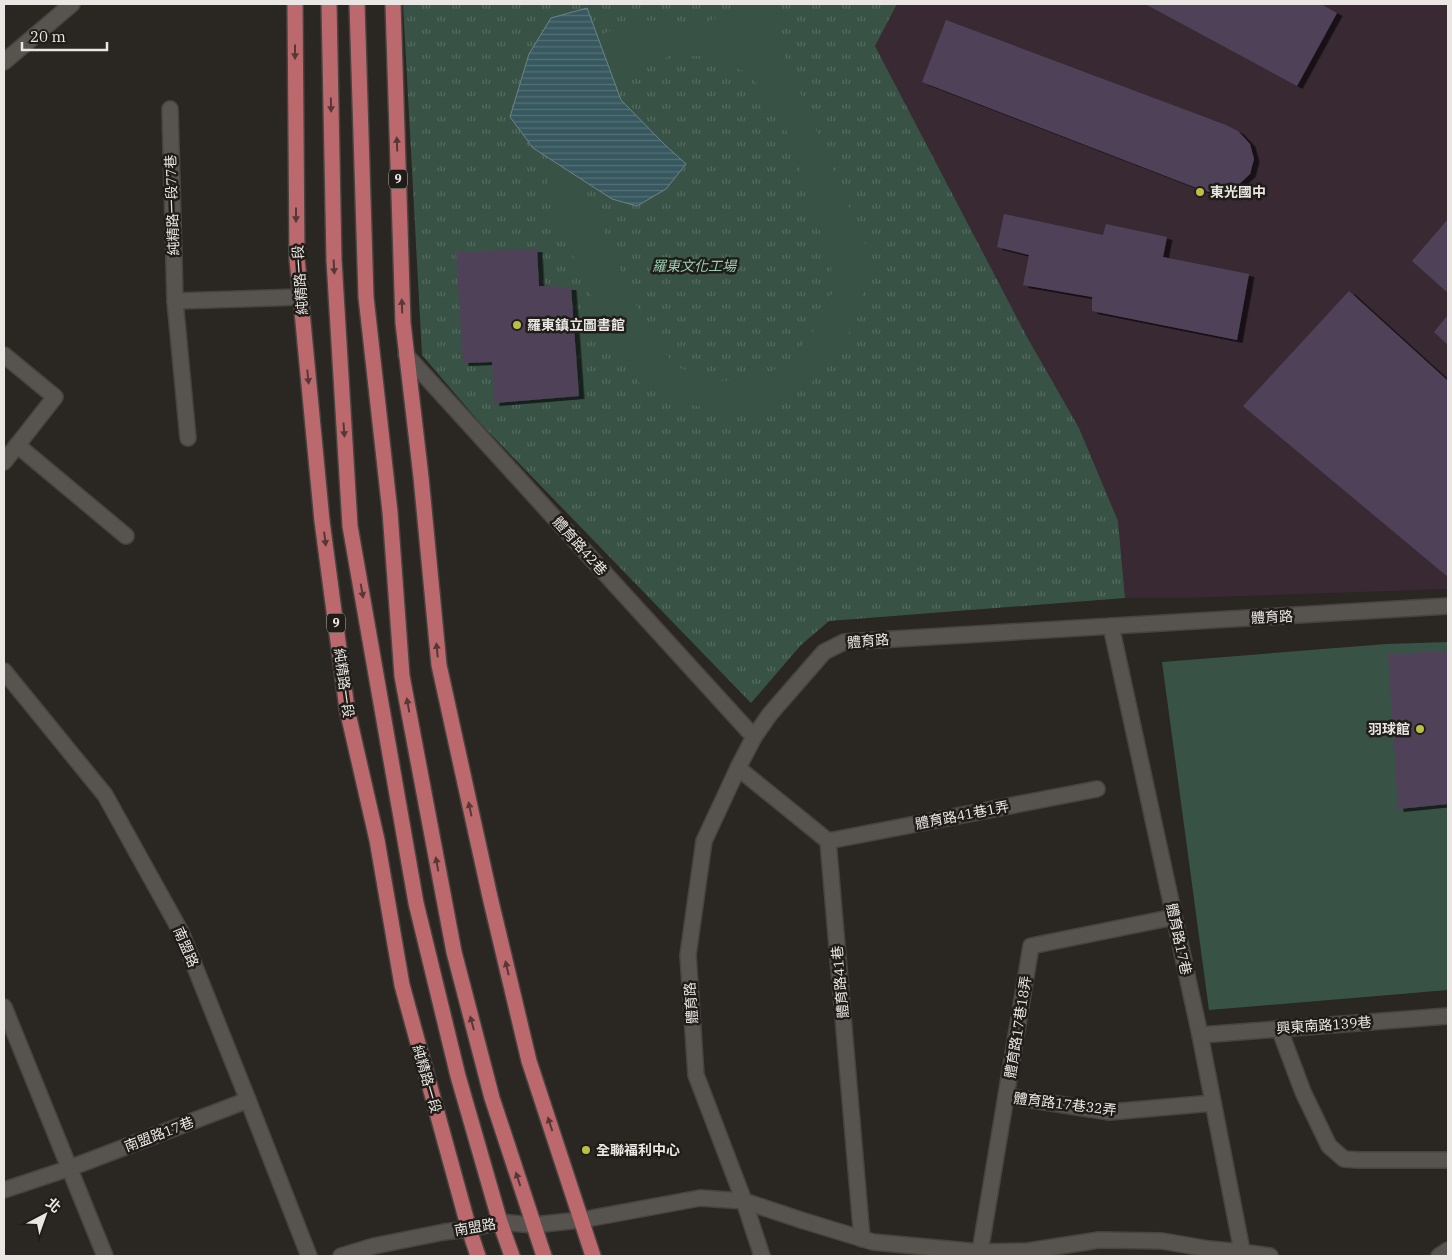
<svg xmlns="http://www.w3.org/2000/svg" width="1452" height="1260" font-family="'IBM Plex Serif','Noto Sans TC',serif">
	<defs>
		<pattern id="park-tufts" width="24" height="20" patternUnits="userSpaceOnUse" patternTransform="scale(1.25)"><rect width="24" height="20" fill="#385345"/><path d="M3 7l-1-3M5 7V3M7 7l1-3M15 17l-1-3M17 17v-4M19 17l1-3" fill="none" stroke="#556c60"/></pattern>
		<pattern id="water-rules" width="6" height="5" patternUnits="userSpaceOnUse" patternTransform="scale(1.25)"><rect width="6" height="5" fill="#385860"/><path d="M0 2.5h6" fill="none" stroke="#557077"/></pattern>
		<filter id="shadow"><feDropShadow dx="5.5" dy="3" stdDeviation="0" flood-color="#0009"/></filter>
	</defs>
	<rect width="100%" height="100%" fill="#2a2622"/>
	<polygon fill="#392933" points="897,4 1448,4 1448,589 1185,598 1125,598 1118,521 1079,428 1027,337 875,46"/>
	<polygon fill="url(#park-tufts)" points="403,4 897,4 875,46 1027,337 1079,428 1118,521 1125,598 829,621 801,645 751,703 480,423 422,355"/>
	<g fill="#385345" fill-rule="evenodd">
		<path d="M 740,4 L 767,4 L 783,17 L 772,27 L 871,258 L 855,323 L 835,355 L 808,386 L 772,405 L 745,413 L 692,405 L 639,383 L 615,343 L 586,286 L 557,220 L 547,185 L 547,128 L 586,47 L 605,33 L 637,20 L 665,21 L 701,24 L 731,12 ZM 670,56 L 702,56 L 722,61 L 747,73 L 767,94 L 788,134 L 831,263 L 832,293 L 815,329 L 790,361 L 761,377 L 715,382 L 675,366 L 646,327 L 586,191 L 585,156 L 591,123 L 623,77 L 646,66 Z"/>
		<polygon points="1448,642 1448,990 1209,1010 1162,662 1386,644"/>
	</g>
	<polygon fill="url(#water-rules)" stroke="#6d8388" points="587,8 621,100 664,144 686,164 666,189 637,206 612,199 533,148 510,117 529,54 551,18"/>
	<g fill="#504258" filter="url(#shadow)">
		<polygon points="1145,4 1321,4 1337,13 1297,86"/>
		<polygon points="946,20 1226,125 1238,131 1250,144 1254,159 1250,174 1235,188 1218,194 1202,190 922,82"/>
		<polygon points="1004,214 1103,235 1106,224 1167,237 1163,257 1249,274 1237,340 1092,311 1092,297 1023,285 1029,255 997,247"/>
		<polygon points="1448,219 1448,293 1412,261"/>
		<polygon points="537,249 539,286 571,287 579,396 494,403 492,362 463,363 456,252"/>
		<polygon points="1349,291 1448,381 1448,577 1243,406"/>
		<polygon points="1448,315 1448,345 1434,332"/>
		<polygon points="1448,651 1448,804 1398,809 1388,654"/>
	</g>
	<g fill="none" stroke-linecap="round" stroke-linejoin="round">
		<defs>
			<g id="minor">
				<polyline points="4,62 72,4"/>
				<polyline points="170,109 175,301 188,438"/>
				<polyline points="175,301 300,297"/>
				<polyline points="4,355 55,397 4,462"/>
				<polyline points="406,355 754,737"/>
				<polyline points="17,445 126,536"/>
				<polyline points="1111,626 1200,1035 1243,1256"/>
				<polyline points="4,671 105,795 181,932 248,1100 309,1256"/>
				<polyline points="738,768 828,841 862,1239"/>
				<polyline points="828,841 1097,789"/>
				<polyline points="4,1007 105,1256"/>
				<polyline points="1279,1028 1303,1092 1329,1146 1344,1159 1358,1160 1448,1160"/>
				<polyline points="1200,1035 1448,1016"/>
				<polyline points="1006,1096 1110,1112 1213,1103"/>
				<polyline points="4,1190 70,1168 248,1100"/>
				<polyline points="980,1252 1031,946 1174,917"/>
				<polyline points="341,1256 374,1246 444,1232 469,1229 500,1222 533,1225 581,1220 700,1198 744,1201 801,1220 873,1242 980,1252 1028,1251 1099,1240 1162,1241 1209,1249 1242,1252 1270,1256"/>
				<polyline points="762,1256 744,1201 696,1075 688,955 704,841 738,768 754,737 770,714 824,652 844,642 1448,606"/>
				<polyline points="1439,1256 1448,1250"/>
			</g>
			<g id="major">
				<polyline points="295,4 297,259 322,521 347,709 377,840 402,985 469,1229 478,1256"/>
				<polyline points="329,4 334,260 350,526 416,903 458,1076 500,1222 512,1256"/>
				<polyline points="357,4 366,297 390,512 402,676 454,952 492,1098 544,1256"/>
				<polyline points="393,4 403,323 421,477 439,665 490,897 529,1061 593,1256"/>
			</g>
		</defs>
		<use href="#minor" stroke="#464340" stroke-width="18"/>
		<use href="#major" stroke="#464340" stroke-width="18"/>
		<use href="#minor" stroke="#57534f" stroke-width="15"/>
		<use href="#major" stroke="#bc696e" stroke-width="15"/>
	</g>
	<defs><path id="oneway-solid" d="M-6-.8H1V-3.2L6.5 0L1 3.2V.8H-6Z" transform="scale(1.25)"/></defs>
	<g fill="#573837">
		<use href="#oneway-solid" transform="translate(295 52) rotate(90)"/>
		<use href="#oneway-solid" transform="translate(331 105) rotate(89)"/>
		<use href="#oneway-solid" transform="translate(397 144) rotate(-92)"/>
		<use href="#oneway-solid" transform="translate(296 215) rotate(90)"/>
		<use href="#oneway-solid" transform="translate(334 267) rotate(87)"/>
		<use href="#oneway-solid" transform="translate(402 306) rotate(-92)"/>
		<use href="#oneway-solid" transform="translate(308 377) rotate(84)"/>
		<use href="#oneway-solid" transform="translate(344 430) rotate(86)"/>
		<use href="#oneway-solid" transform="translate(325 539) rotate(83)"/>
		<use href="#oneway-solid" transform="translate(362 591) rotate(80)"/>
		<use href="#oneway-solid" transform="translate(437 650) rotate(-96)"/>
		<use href="#oneway-solid" transform="translate(408 705) rotate(-100)"/>
		<use href="#oneway-solid" transform="translate(470 809) rotate(-102)"/>
		<use href="#oneway-solid" transform="translate(437 864) rotate(-100)"/>
		<use href="#oneway-solid" transform="translate(507 968) rotate(-103)"/>
		<use href="#oneway-solid" transform="translate(472 1023) rotate(-105)"/>
		<use href="#oneway-solid" transform="translate(550 1124) rotate(-108)"/>
		<use href="#oneway-solid" transform="translate(518 1179) rotate(-108)"/>
	</g>
	<g fill="#bbc044" stroke="#201d19" stroke-width="2">
		<circle cx="1200" cy="192" r="5"/>
		<circle cx="517" cy="325" r="5"/>
		<circle cx="1420" cy="729" r="5"/>
		<circle cx="586" cy="1150" r="5"/>
	</g>
	<g text-anchor="middle" stroke-width="5" stroke-linejoin="round" paint-order="stroke">
		<g fill="#201d19" stroke="#adaaa7" stroke-width="1">
			<rect x="389" y="169.5" width="18" height="19" rx="4"/>
			<rect x="327" y="613.5" width="18" height="19" rx="4"/>
		</g>
		<g font-size="12" font-weight="bold" fill="#e9e6e4">
			<text x="398" y="183">9</text>
			<text x="336" y="627">9</text>
		</g>
		<g font-size="14" font-weight="bold" fill="#e9e6e4" stroke="#201d19" text-anchor="start">
			<text x="1210" y="197">東光國中</text>
			<text x="527" y="330">羅東鎮立圖書館</text>
			<text x="1410" y="734" text-anchor="end">羽球館</text>
			<text x="596" y="1155">全聯福利中心</text>
		</g>
		<g font-size="14" fill="#e9e6e4" stroke="#201d19">
			<text transform="translate(172 205) rotate(-92)" y="5">純精路一段77巷</text>
			<text transform="translate(300 280) rotate(-94)" y="5">純精路一段</text>
			<text transform="translate(580 546) rotate(48)" y="5">體育路42巷</text>
			<text transform="translate(1272 617) rotate(-3)" y="5">體育路</text>
			<text transform="translate(868 641) rotate(-5)" y="5">體育路</text>
			<text transform="translate(344 683) rotate(82)" y="5">純精路一段</text>
			<text transform="translate(962 815) rotate(-11)" y="5">體育路41巷1弄</text>
			<text transform="translate(1179 939) rotate(78)" y="5">體育路17巷</text>
			<text transform="translate(186 947) rotate(67)" y="5">南盟路</text>
			<text transform="translate(840 982) rotate(-95)" y="5">體育路41巷</text>
			<text transform="translate(691 1003) rotate(-94)" y="5">體育路</text>
			<text transform="translate(1324 1025) rotate(-4)" y="5">興東南路139巷</text>
			<text transform="translate(1018 1027) rotate(-81)" y="5">體育路17巷18弄</text>
			<text transform="translate(427 1079) rotate(74)" y="5">純精路一段</text>
			<text transform="translate(1065 1104) rotate(7)" y="5">體育路17巷32弄</text>
			<text transform="translate(159 1134) rotate(-21)" y="5">南盟路17巷</text>
			<text transform="translate(475 1227) rotate(-10)" y="5">南盟路</text>
		</g>
		<g font-size="14" font-style="italic" fill="#99d0b4" stroke="#201d19">
			<text x="694" y="271">羅東文化工場</text>
		</g>
	</g>
	<rect width="1452" height="1260" fill="none" stroke="#e9e6e4" stroke-width="10"/>
	<g transform="translate(45 1215) rotate(41)" stroke="#201d19" stroke-width="4" paint-order="stroke">
	<path d="M0-4L9 19L0 12L-9 19Z" fill="#e9e6e4"/>
	<text y="-8" font-size="14" font-weight="bold" text-anchor="middle" fill="#e9e6e4">北</text>
	</g>
	<path d="M22 42v8h85v-8" fill="none" stroke="#e9e6e4" stroke-width="2.5"/>
	<text x="30" y="42" font-size="15" fill="#e9e6e4" stroke="#201d19" stroke-width="4" paint-order="stroke">20 m</text>
</svg>
